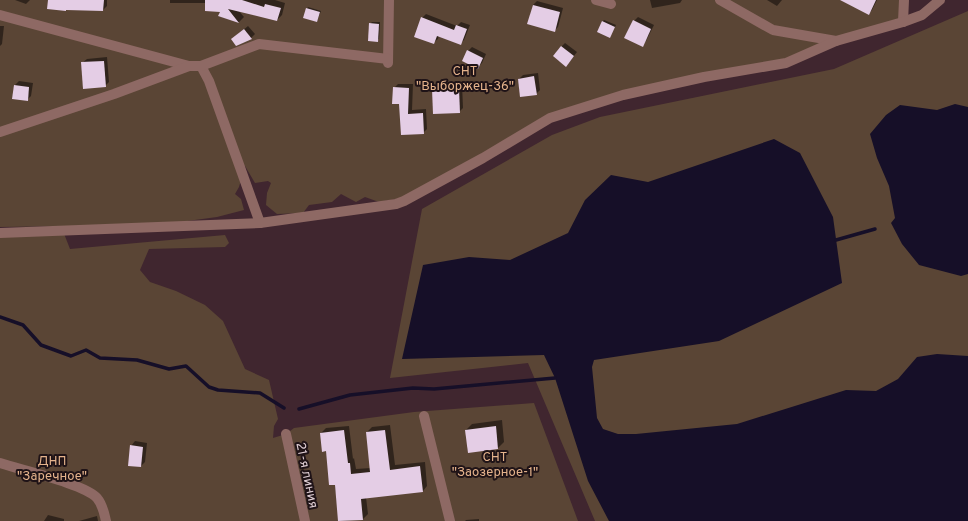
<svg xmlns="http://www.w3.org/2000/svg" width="968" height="521" font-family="Overpass,sans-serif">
	<rect width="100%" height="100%" fill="#40262f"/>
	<g fill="#5a4535">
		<polygon points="0,0 903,0 900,23 808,55 704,77 550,118 402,198 379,202 365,197 356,202 341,194 332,202 309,205 303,213 277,214 266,205 267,193 271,183 268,181 255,183 245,166 239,187 235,194 241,199 244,210 217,217 180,222 72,226 0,227"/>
		<polygon points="968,11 968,521 595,521 528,363 390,378 422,209 552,135 600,117 834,69"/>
		<polygon points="63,231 70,249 225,235 229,243 225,247 149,249 140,270 150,282 176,291 205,305 223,321 245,369 269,380 278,419 274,426 273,438 286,434 294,428 414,412 534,403 578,521 0,521 0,232"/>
	</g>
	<g fill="#160f28">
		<polygon points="955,104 968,107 968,274 961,276 919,265 902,244 891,223 895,218 889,186 877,158 870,134 886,115 900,105 937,110"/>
		<polygon points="774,139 800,153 833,217 842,283 719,341 594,360 592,367 597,418 603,429 618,434 636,434 737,424 846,390 876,391 898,379 917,357 937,354 968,356 968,521 609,521 588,481 555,378 544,355 402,359 423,265 469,257 510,260 568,233 585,200 611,175 648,182"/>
	</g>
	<g fill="#0007">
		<polygon points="15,0 30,0 26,4"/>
		<polygon points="49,0 107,0 107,6 103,10 67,9 66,10"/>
		<polygon points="170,0 275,0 285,3 282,15 277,20 238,10 244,17 239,22 219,16 221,11 206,3 170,3"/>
		<polygon points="650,0 682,0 680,3 652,8"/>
		<polygon points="767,0 782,0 777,6"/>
		<polygon points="847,0 877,0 872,10 868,14"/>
		<polygon points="537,1 563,8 558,27 554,31 533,5"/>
		<polygon points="308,7 321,11 317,21 307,9"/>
		<polygon points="426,14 457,26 461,22 470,25 464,40 460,44 439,35 438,39 433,43 422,18"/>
		<polygon points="638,17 654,25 646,41 642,45 634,21"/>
		<polygon points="604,20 616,25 610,36 602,22"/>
		<polygon points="372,22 380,22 379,39 377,40 370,24"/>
		<polygon points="0,26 4,26 2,44 0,46"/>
		<polygon points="248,26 255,34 251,38 236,45 236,36"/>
		<polygon points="565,43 577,52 570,61 561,47"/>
		<polygon points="472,47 486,54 482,63 478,67 468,51"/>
		<polygon points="107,57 109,82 105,86 82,63 87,59"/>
		<polygon points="538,73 540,90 536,94 519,79 523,75"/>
		<polygon points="19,81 33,83 31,96 27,100 15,85"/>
		<polygon points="398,84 413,84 412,110 426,109 427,129 423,133 402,134 400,103 394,88"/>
		<polygon points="462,84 463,108 459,112 433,90 437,85"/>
		<polygon points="502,420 504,442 498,448 466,430 472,424"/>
		<polygon points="390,425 395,465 425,462 427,486 423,491 366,497 368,514 363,519 339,521 335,484 321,433 326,428 349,426 353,459 354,458 356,469 371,468 367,432 372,427"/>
		<polygon points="135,441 147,443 145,462 141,466 131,446"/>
		<polygon points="48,515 64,519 64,521 44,521"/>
		<polygon points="97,516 98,521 79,521"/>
		<polygon points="479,519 479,521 465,521 466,520"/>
	</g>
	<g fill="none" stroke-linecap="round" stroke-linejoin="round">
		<g stroke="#160f28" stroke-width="3.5">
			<polyline points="836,240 875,229"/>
			<polyline points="0,317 23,325 41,345 71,356 86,350 100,358 137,360 169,369 186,366 209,387 218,390 260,393 284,408"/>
			<polyline points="299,409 350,395 413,388 434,389 555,378"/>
		</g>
	</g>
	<g fill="#e4cde5">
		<polygon points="48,0 104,0 103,11 66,10 66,11 47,9"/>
		<polygon points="205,0 242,0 264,7 265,4 281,8 277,21 228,9 239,23 218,16 220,12 205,11"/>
		<polygon points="840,0 876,0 869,15"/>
		<polygon points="533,5 560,12 555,32 527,24"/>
		<polygon points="306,8 320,12 317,22 303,18"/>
		<polygon points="421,17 454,30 456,25 467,29 461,45 437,36 434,44 414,37"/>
		<polygon points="633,20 651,29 643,47 624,38"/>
		<polygon points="602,21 615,27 610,38 597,32"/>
		<polygon points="369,23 379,24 378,42 368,41"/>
		<polygon points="244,29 252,39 236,46 231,39"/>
		<polygon points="561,46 574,56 566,67 553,56"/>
		<polygon points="467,50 483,58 478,69 462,61"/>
		<polygon points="104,61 106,87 83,89 81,62"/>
		<polygon points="534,76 537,95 520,97 518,79"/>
		<polygon points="14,85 29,87 28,101 12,99"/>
		<polygon points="393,87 409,88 408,114 423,113 424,134 401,135 399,104 392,104"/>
		<polygon points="459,88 460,113 433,114 432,89"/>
		<polygon points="496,426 498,449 468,453 465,430"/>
		<polygon points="344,430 348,463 350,463 351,474 370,472 366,432 385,430 390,470 420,466 423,492 361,499 363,520 338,521 335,485 329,485 326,451 322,452 320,433"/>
		<polygon points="130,445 143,447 141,467 128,466"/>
	</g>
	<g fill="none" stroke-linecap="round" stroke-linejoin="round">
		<g stroke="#8e6964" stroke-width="10">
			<polyline points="596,0 611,4"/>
			<polyline points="720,0 773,30 836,41"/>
			<polyline points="0,15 189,66"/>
			<polyline points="903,22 904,0"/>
			<polyline points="388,63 389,0"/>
			<polyline points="201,66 209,81 260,223"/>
			<polyline points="0,132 114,94 189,66 201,66 259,44 388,59"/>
			<polyline points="0,233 260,223 396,204 404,201 483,158 550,118 623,95 704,77 786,63 836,41 903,22 922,15 940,0"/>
			<polyline points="424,416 450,521"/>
			<polyline points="286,434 305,521"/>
			<path d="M 0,463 C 21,470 85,484 97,498 C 103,505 104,513 106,521"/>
		</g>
	</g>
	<g text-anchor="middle" stroke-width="4" stroke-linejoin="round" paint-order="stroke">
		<g font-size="13" fill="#e5b38c" stroke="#1f1317">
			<text x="465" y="75">СНТ<tspan x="465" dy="15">"Выборжец-36"</tspan></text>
			<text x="495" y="461">СНТ<tspan x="495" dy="15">"Заозерное-1"</tspan></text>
			<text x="52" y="465">ДНП<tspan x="52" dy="15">"Заречное"</tspan></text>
		</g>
		<g font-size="13" fill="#dfced4" stroke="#1f1317">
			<text transform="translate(308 475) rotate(78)" y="5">21-я линия</text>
		</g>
	</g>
</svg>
